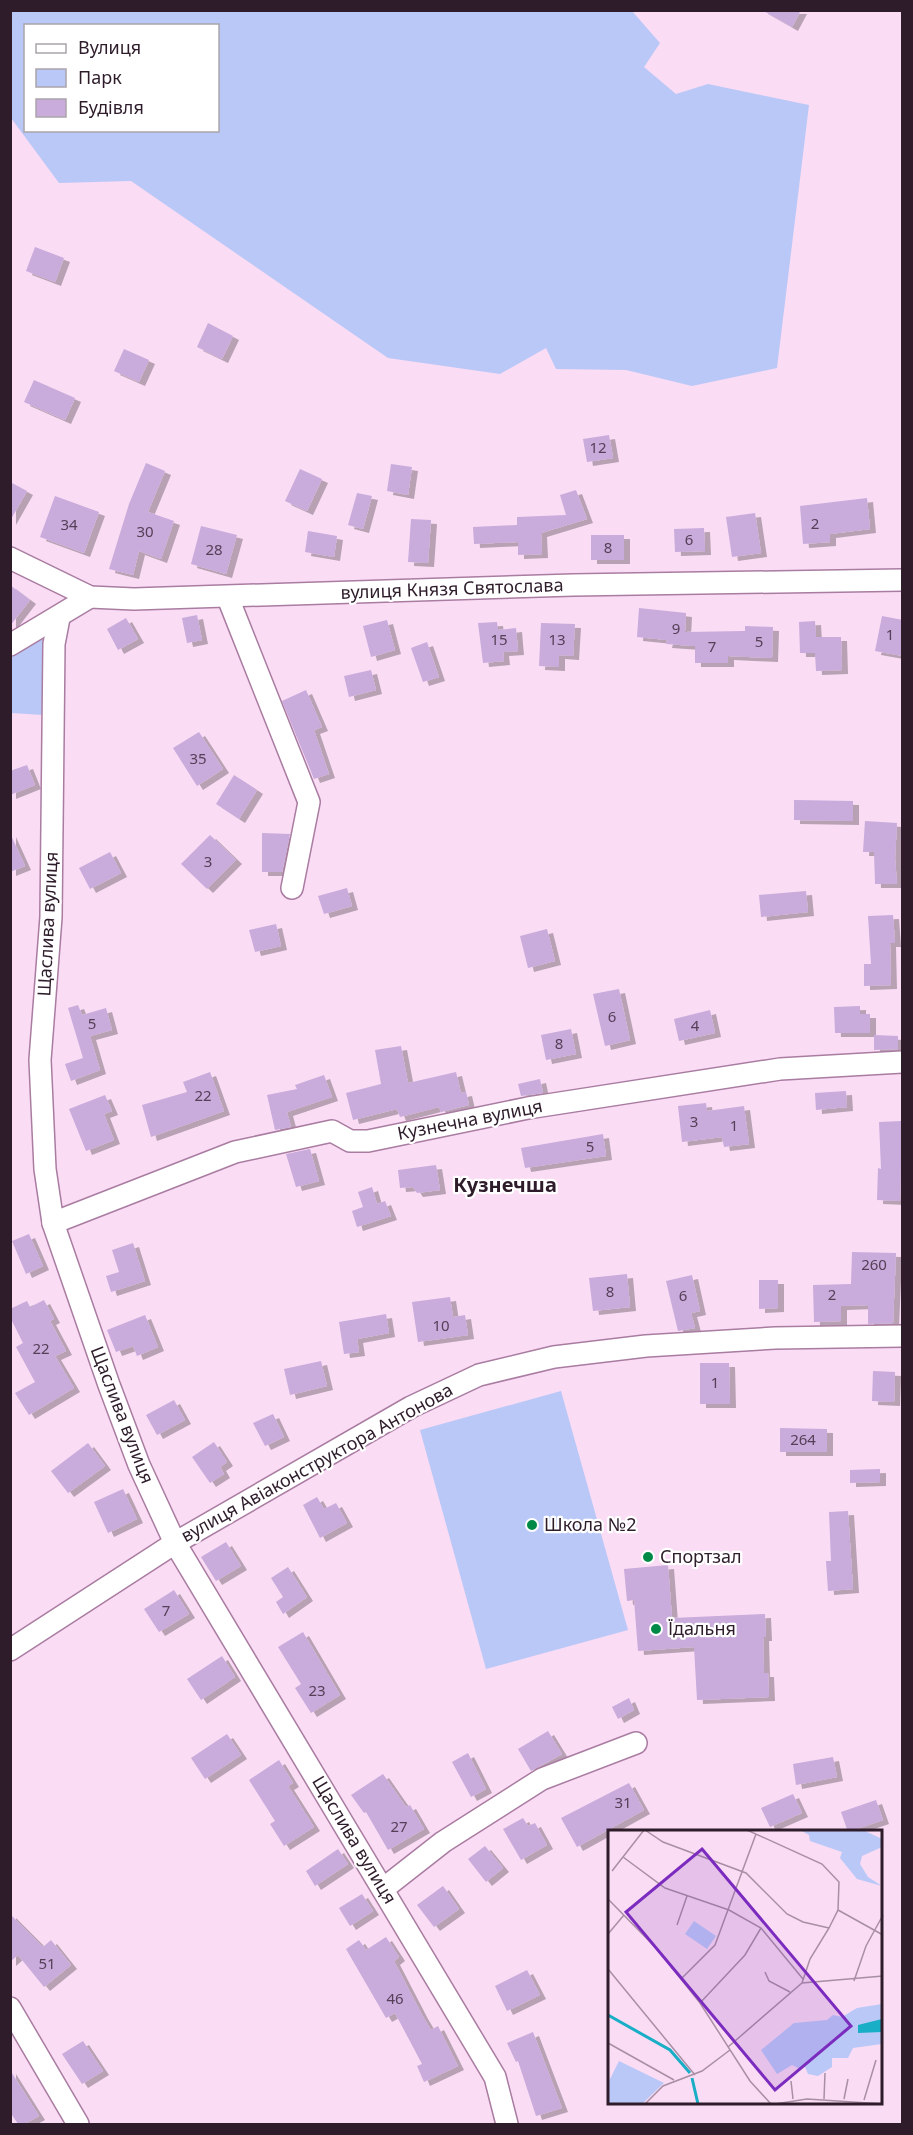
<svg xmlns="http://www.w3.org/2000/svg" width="913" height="2135" font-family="'Noto Sans',sans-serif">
	<defs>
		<filter id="shadow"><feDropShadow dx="6" dy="4" stdDeviation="0" flood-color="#0004"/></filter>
	</defs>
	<rect width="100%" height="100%" fill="#fadcf4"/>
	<g fill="#bac8f7" fill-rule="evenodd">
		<path d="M 592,11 L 632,11 L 660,43 L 644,67 L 676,94 L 708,84 L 809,105 L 777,368 L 692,386 L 626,370 L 556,369 L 546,348 L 500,374 L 388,358 L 131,181 L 59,183 L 11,118 L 11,11 ZM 26,26 L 218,26 L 218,130 L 26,130 Z"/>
		<polygon points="44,638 43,715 11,713 10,658"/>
		<polygon points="561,1391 628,1630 486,1669 420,1430"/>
	</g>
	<g fill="#c9abdc" filter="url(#shadow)">
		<polygon points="762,10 801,10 792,27"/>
		<polygon points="35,247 64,258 55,282 26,271"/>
		<polygon points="208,323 233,336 222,359 197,347"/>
		<polygon points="124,349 149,360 139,382 114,371"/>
		<polygon points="34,380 75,398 65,420 24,402"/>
		<polygon points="609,435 613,458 587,462 583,439"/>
		<polygon points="146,463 165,471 148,512 174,521 161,559 139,551 133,575 109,569 129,504"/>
		<polygon points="391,464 412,467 408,495 387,491"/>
		<polygon points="300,469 322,479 307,511 285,501"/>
		<polygon points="10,482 27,491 10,521"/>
		<polygon points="576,490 587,519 541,533 542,554 518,555 518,542 474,544 473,527 517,525 517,517 566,515 560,495"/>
		<polygon points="357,493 372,496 363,529 348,525"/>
		<polygon points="55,496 99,512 84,553 40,537"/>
		<polygon points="867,498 870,529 830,534 830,542 803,544 800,506"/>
		<polygon points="755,513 761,553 732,557 726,517"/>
		<polygon points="411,519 431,520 428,563 408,562"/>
		<polygon points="201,526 237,535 226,574 191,564"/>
		<polygon points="704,528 705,551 675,552 674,529"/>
		<polygon points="308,531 337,536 334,557 305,552"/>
		<rect x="591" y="535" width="33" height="25"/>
		<polygon points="10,585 30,600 10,626"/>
		<polygon points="639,608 686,613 685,632 745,631 745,626 773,627 772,658 728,656 728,663 695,663 695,646 666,644 667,640 637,637"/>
		<polygon points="197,615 202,640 187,643 182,618"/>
		<polygon points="882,616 903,620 903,656 875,651"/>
		<polygon points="126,618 138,639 118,650 107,629"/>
		<polygon points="387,620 395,650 371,657 363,626"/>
		<polygon points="815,621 816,637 841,637 842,670 816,671 815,653 800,653 799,622"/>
		<polygon points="497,622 498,630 516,628 518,651 503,652 504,661 483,663 478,623"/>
		<polygon points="541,623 575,624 573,656 559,655 559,667 539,666"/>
		<polygon points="427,642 439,677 423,682 411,648"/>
		<polygon points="371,670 376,690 349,697 344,676"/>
		<polygon points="306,690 322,727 314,730 329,774 314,779 282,701"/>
		<polygon points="199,732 223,769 197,786 173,748"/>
		<polygon points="27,765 35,785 10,795 10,771"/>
		<polygon points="234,775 257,790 239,819 216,804"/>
		<polygon points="794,800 853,801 853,821 794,820"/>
		<polygon points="865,821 897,823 895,858 897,884 875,884 874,852 863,852"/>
		<polygon points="10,833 25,866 10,872"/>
		<polygon points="262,833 290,834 282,872 262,872"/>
		<polygon points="210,835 236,860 207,889 181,864"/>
		<polygon points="110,852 121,873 90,889 79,868"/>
		<polygon points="347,888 352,906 324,914 318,896"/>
		<polygon points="806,891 808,912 761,917 759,895"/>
		<polygon points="893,915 895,943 890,943 891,985 864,986 864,964 871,964 868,916"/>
		<polygon points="276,924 281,946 255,952 249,930"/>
		<polygon points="547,929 555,961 528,968 520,936"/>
		<polygon points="619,989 630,1040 605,1046 593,994"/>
		<polygon points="78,1005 82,1015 106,1008 112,1030 90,1036 100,1070 71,1081 65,1064 83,1058 68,1008"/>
		<polygon points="860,1006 860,1014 870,1014 870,1033 835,1033 834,1007"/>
		<polygon points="710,1010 715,1033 679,1041 674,1019"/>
		<polygon points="571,1029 576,1054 546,1060 541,1035"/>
		<polygon points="874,1035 898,1036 898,1049 874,1050"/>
		<polygon points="401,1046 408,1083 456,1072 461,1093 466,1092 469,1105 441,1112 439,1107 400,1117 397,1109 353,1120 346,1093 381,1084 375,1050"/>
		<polygon points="210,1072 224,1111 151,1137 142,1105 187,1092 183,1082"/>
		<polygon points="324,1075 332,1097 287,1112 291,1127 275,1130 267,1095 297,1089 295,1085"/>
		<polygon points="540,1079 543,1093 521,1096 518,1084"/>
		<polygon points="846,1091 847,1107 816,1110 815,1093"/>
		<polygon points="105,1095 112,1111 104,1114 114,1140 86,1151 69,1109"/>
		<polygon points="706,1103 707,1111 744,1106 749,1144 724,1147 722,1137 682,1142 678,1106"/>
		<polygon points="902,1121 900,1201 877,1200 878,1168 881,1169 879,1122"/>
		<polygon points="603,1134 606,1156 525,1168 521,1148"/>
		<polygon points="310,1149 319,1181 296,1187 286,1154"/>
		<polygon points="436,1165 440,1190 417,1193 413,1187 400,1188 398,1170"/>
		<polygon points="372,1187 377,1204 385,1201 391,1216 357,1227 352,1211 363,1207 358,1192"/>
		<polygon points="29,1234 43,1266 26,1274 12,1241"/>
		<polygon points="133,1243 145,1281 111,1292 106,1276 119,1272 112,1250"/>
		<polygon points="852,1252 896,1253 893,1323 868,1324 868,1305 841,1306 841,1321 814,1322 813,1285 851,1284"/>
		<polygon points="627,1274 630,1307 593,1311 589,1278"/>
		<polygon points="692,1275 700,1311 691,1313 695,1328 678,1331 666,1281"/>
		<polygon points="759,1280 778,1280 778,1308 759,1309"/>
		<polygon points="450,1297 453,1317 465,1315 468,1335 418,1342 412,1302"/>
		<polygon points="44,1300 54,1319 50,1321 66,1351 55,1356 74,1388 29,1415 15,1393 35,1382 16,1347 23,1343 10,1317 10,1309 27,1301 30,1307"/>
		<polygon points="386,1314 389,1333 357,1339 359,1352 344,1354 339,1322"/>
		<polygon points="145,1315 158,1347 137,1356 133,1346 116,1352 107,1330"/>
		<polygon points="321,1361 327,1386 290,1395 284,1369"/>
		<polygon points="700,1363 729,1363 730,1404 700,1404"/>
		<polygon points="873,1371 895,1372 894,1402 872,1401"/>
		<polygon points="174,1400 185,1420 157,1435 146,1415"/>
		<polygon points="273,1414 284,1437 265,1446 253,1423"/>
		<polygon points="780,1428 827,1429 827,1452 780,1452"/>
		<polygon points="214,1442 227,1462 220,1467 224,1474 210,1483 192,1457"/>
		<polygon points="88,1443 105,1466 68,1493 51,1471"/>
		<polygon points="880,1469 880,1482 850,1483 850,1470"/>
		<polygon points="123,1489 137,1519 108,1533 94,1502"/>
		<polygon points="317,1497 324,1509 336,1503 347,1523 320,1538 303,1505"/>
		<polygon points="848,1511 853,1589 828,1591 826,1561 831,1561 829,1512"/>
		<polygon points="226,1542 241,1566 216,1581 201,1557"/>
		<polygon points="668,1565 672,1618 765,1614 766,1637 763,1637 764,1673 768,1673 769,1697 697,1700 694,1647 638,1651 634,1600 627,1601 624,1569"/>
		<polygon points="288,1567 307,1597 283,1614 276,1602 283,1597 271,1578"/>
		<polygon points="174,1590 189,1614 159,1632 144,1609"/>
		<polygon points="303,1632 340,1695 311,1713 295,1688 301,1684 278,1647"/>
		<polygon points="222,1656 235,1677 201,1700 187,1679"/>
		<polygon points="629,1698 634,1710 618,1719 612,1707"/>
		<polygon points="548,1731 562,1754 531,1771 518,1749"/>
		<polygon points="227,1734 241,1755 205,1779 191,1758"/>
		<polygon points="468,1753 486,1789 471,1797 452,1762"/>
		<polygon points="833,1757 837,1777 796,1785 793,1764"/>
		<polygon points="279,1760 293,1783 288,1786 314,1827 284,1846 270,1824 275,1821 249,1780"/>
		<polygon points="383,1774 406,1807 410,1805 424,1829 388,1850 366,1812 364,1813 351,1795"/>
		<polygon points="629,1783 644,1810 577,1847 561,1818"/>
		<polygon points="793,1794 802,1813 770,1827 761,1808"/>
		<polygon points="876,1800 883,1820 848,1832 841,1812"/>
		<polygon points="523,1818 528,1826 535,1823 547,1845 521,1860 503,1829"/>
		<polygon points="485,1846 503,1868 486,1882 468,1859"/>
		<polygon points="338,1849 348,1864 315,1886 306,1871"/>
		<polygon points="443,1886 459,1909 434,1927 417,1905"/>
		<polygon points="362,1894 373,1911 350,1926 339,1908"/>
		<polygon points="10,1914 43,1947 51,1940 71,1965 44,1987 18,1955 10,1962"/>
		<polygon points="386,1937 399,1957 394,1961 422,2015 431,2030 438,2026 458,2066 424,2082 417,2066 422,2064 395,2013 386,2018 346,1949 359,1940 366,1950"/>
		<polygon points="527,1970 540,1995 507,2011 495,1986"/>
		<polygon points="533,2032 562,2108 536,2116 518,2061 516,2062 507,2043"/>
		<polygon points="83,2041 103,2071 82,2084 62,2054"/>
		<polygon points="10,2070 39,2116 24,2124 18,2124 10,2112"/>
	</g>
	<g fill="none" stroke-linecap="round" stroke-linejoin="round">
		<defs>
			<g id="minor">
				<polyline points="10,558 90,597 134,599 573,585 902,580"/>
				<polyline points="228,598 309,802 292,888"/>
				<polyline points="59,618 54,644 51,917 40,1060 45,1169 53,1223 109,1385 139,1465 175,1543 495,2077 507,2124"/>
				<polyline points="10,645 90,597"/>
				<polyline points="53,1223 235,1152 332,1131 350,1141 368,1141 528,1108 780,1069 902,1062"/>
				<polyline points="10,1650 175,1543 411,1407 479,1375 554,1357 646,1346 775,1338 902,1336"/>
				<polyline points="383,1889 443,1842 542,1779 636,1743"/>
				<polyline points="10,2008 78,2124"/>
			</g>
		</defs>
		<use href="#minor" stroke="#a97ca1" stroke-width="24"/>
		<use href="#minor" stroke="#fff" stroke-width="21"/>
	</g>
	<g fill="#008a47" stroke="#fff" stroke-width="2">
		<circle cx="532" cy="1525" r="6"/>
		<circle cx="648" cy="1557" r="6"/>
		<circle cx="656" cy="1629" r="6"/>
	</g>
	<g text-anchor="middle" stroke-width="4.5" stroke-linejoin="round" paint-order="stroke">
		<g font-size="15" fill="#554057">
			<text x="598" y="453">12</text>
			<text x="815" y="529">2</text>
			<text x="69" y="530">34</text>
			<text x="145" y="537">30</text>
			<text x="689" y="545">6</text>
			<text x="608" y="553">8</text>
			<text x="214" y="555">28</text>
			<text x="676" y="634">9</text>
			<text x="890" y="640">1</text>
			<text x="499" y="645">15</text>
			<text x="557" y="645">13</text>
			<text x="759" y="647">5</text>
			<text x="712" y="652">7</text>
			<text x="198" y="764">35</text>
			<text x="208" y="867">3</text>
			<text x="612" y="1022">6</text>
			<text x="92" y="1029">5</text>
			<text x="695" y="1031">4</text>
			<text x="559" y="1049">8</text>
			<text x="203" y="1101">22</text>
			<text x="694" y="1127">3</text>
			<text x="734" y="1131">1</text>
			<text x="590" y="1152">5</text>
			<text x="874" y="1270">260</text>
			<text x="610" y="1297">8</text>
			<text x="832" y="1300">2</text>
			<text x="683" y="1301">6</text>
			<text x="441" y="1331">10</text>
			<text x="41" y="1354">22</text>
			<text x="715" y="1388">1</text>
			<text x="803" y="1445">264</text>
			<text x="166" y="1616">7</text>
			<text x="317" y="1696">23</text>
			<text x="623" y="1808">31</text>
			<text x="399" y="1832">27</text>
			<text x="47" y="1969">51</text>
			<text x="395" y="2004">46</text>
		</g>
		<g font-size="18" fill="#2e1c2b" stroke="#fff">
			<text transform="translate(452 589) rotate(-2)" y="6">вулиця Князя Святослава</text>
			<text transform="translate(48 924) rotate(-87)" y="6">Щаслива вулиця</text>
			<text transform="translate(470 1120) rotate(-11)" y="6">Кузнечна вулиця</text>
			<text transform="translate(122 1415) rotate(69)" y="6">Щаслива вулиця</text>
			<text transform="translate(317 1463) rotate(-29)" y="6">вулиця Авіаконструктора Антонова</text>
			<text transform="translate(354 1840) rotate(59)" y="6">Щаслива вулиця</text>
		</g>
		<g font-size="18" fill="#2e1c2b" stroke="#fff" text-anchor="start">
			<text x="544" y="1531">Школа №2</text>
			<text x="660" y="1563">Спортзал</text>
			<text x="668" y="1635">Їдальня</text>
		</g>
		<g font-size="20" font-weight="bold" fill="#2e1c2b" stroke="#fff">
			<text x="505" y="1192">Кузнечша</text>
		</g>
	</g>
	<g transform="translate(608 1830)">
		<rect width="274" height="274" fill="#fadcf4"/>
		<path d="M 192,0 L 255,0 L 274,9 L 274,17 L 254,26 L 252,34 L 260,47 L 274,56 L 249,49 L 232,28 L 234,22 L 202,11 L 201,5 ZM 86,91 L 108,106 L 99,119 L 77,104 ZM 274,174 L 274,214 L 245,218 L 240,228 L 224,228 L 224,237 L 210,246 L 200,244 L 197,237 L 192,239 L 184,235 L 169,244 L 153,220 L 186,193 L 219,190 L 225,185 L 234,187 L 249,178 ZM 11,231 L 56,253 L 34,274 L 0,274 L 0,253 Z" fill="#bac8f7"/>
		<path d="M 274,189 L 274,202 L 250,203 L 250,195 Z" fill="#18aec6"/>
		<path fill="none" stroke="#18aec6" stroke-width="3" d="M 0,185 L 62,220 L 82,243M 84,248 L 90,274"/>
		<path fill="none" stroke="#a88fa4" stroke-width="1.5" d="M 37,0 L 55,12 L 138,43 L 179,84 L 195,92 L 221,98 L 202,129 L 194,153M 139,0 L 214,34 L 231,52 L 230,80 L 221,98M 15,27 L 57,58 L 121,80 L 153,98 L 195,149M 4,41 L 36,0M 0,69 L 49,119 L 92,173 L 142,251 L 163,274M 230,80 L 275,105M 69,95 L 79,66M 0,104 L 16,85M 0,139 L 87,245M 157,142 L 161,151 L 182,162M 73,149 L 107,115 L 148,4M 246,151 L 258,116 L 275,85M 92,173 L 137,125 L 153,98M 0,213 L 66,250M 120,217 L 194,153 L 275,146M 183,251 L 185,269M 216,269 L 217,243M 236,269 L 240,249M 256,270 L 268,230M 37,274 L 55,256 L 94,241 L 122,220M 167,274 L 199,269 L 275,274"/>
		<path fill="#7b2cbf" fill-opacity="0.15" stroke="#7b2cbf" stroke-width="3" d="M 94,19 L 243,196 L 167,260 L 18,82 Z"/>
		<rect width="274" height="274" fill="none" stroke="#2e1c2b" stroke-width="3"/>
	</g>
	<rect width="913" height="2135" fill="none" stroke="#2e1c2b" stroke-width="24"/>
	<rect x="24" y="24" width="195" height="108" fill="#ffffff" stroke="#aba4aa" stroke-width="1.5"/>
	<rect x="36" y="44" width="30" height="9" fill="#ffffff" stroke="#aba4aa" stroke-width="1.5"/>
	<text x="78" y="54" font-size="18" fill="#2e1c2b">Вулиця</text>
	<rect x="36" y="69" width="30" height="18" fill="#bac8f7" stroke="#aba4aa" stroke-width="1.5"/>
	<text x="78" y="84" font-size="18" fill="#2e1c2b">Парк</text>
	<rect x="36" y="99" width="30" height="18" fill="#c9abdc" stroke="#aba4aa" stroke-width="1.5"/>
	<text x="78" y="114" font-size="18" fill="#2e1c2b">Будівля</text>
</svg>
